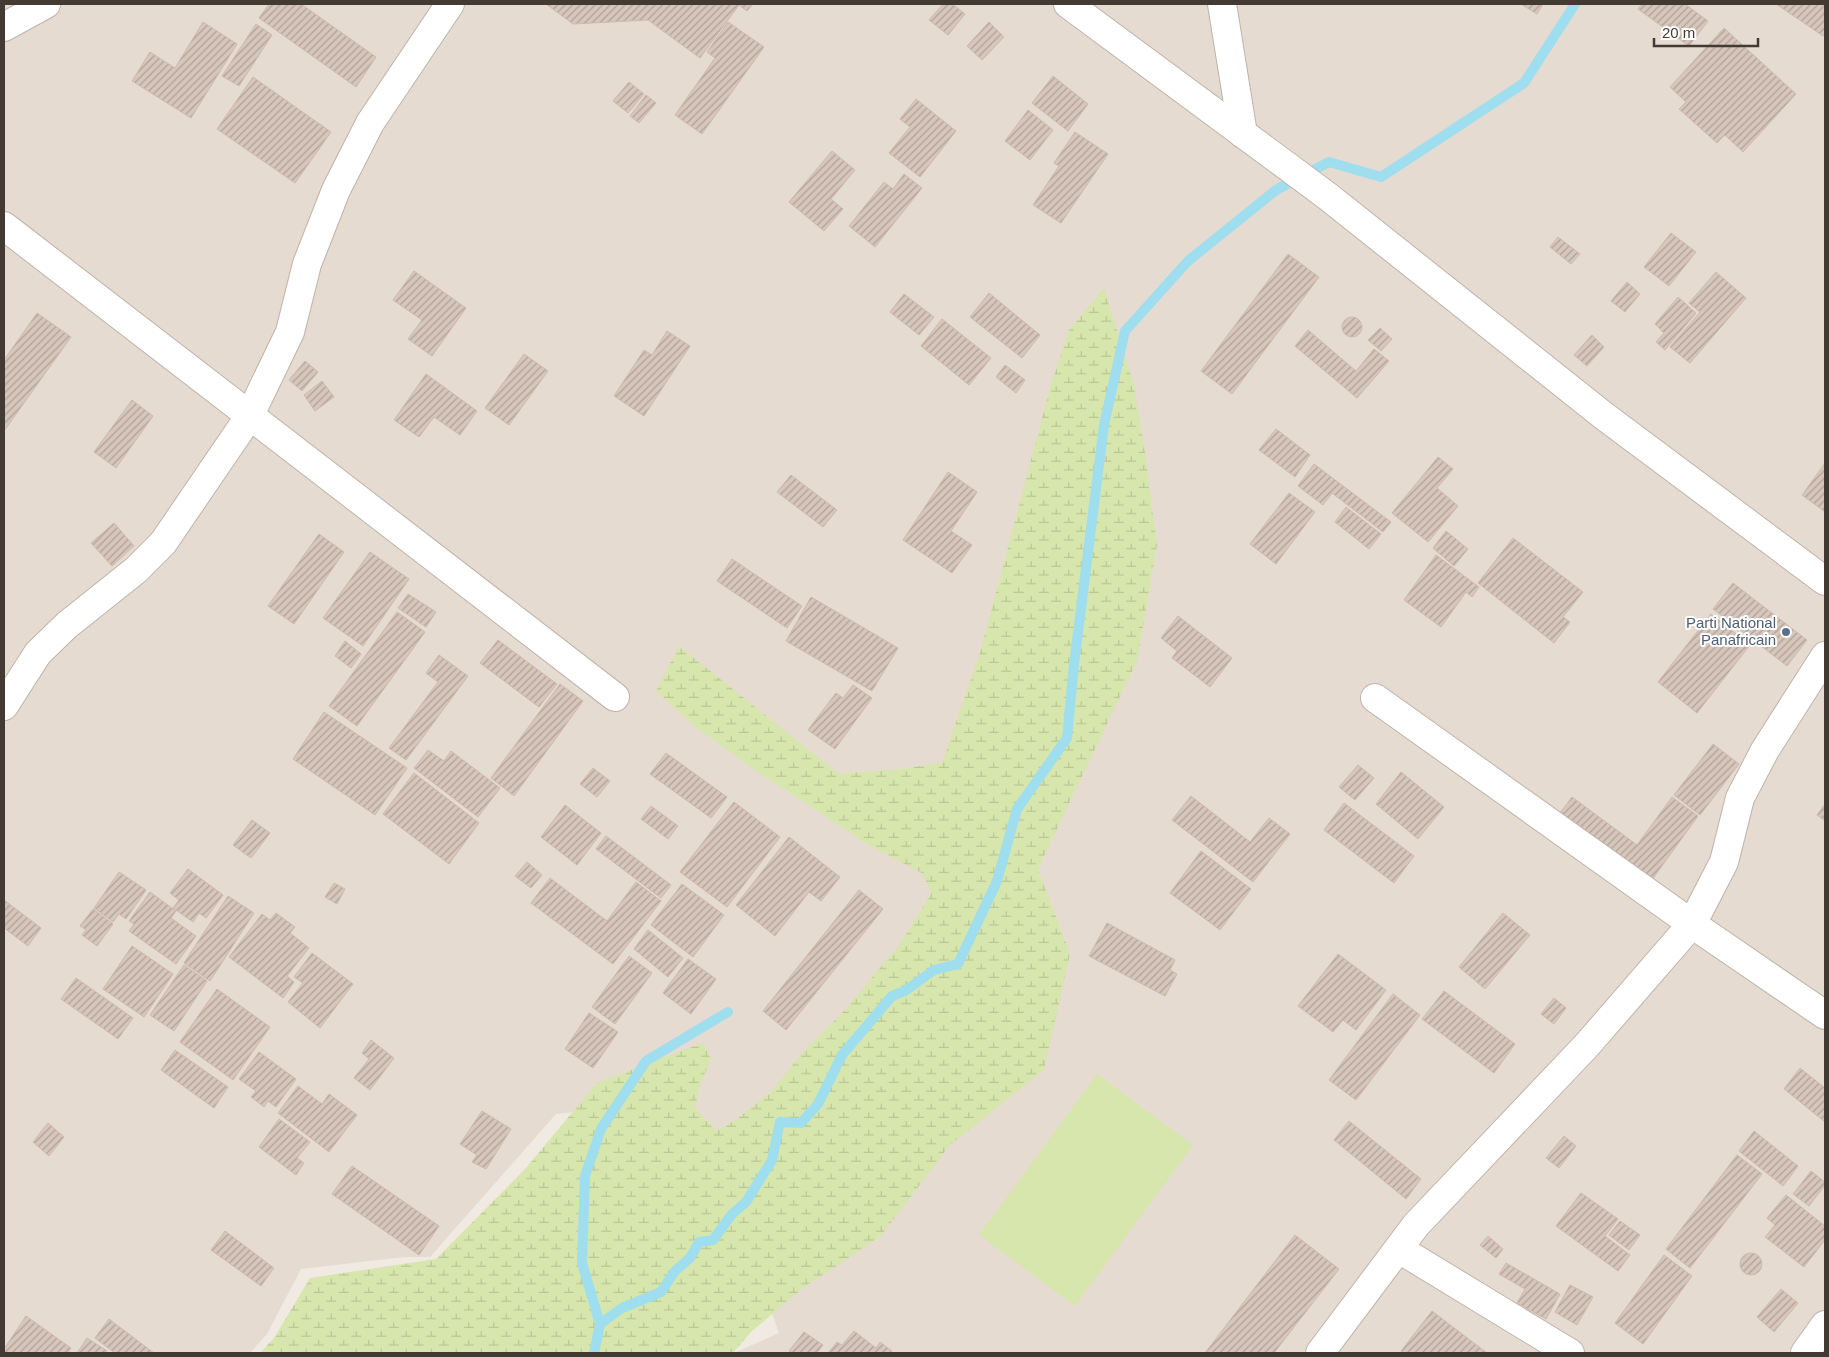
<svg xmlns="http://www.w3.org/2000/svg" width="1829" height="1357" font-family="Arial,sans-serif">
	<defs>
		<pattern id="wetland-marsh" width="20" height="14" patternUnits="userSpaceOnUse" patternTransform="scale(1.25)"><rect width="20" height="14" fill="#d7e6ac"/><path d="M1 5h8M5 5V1M11 12h8M15 12V8" fill="none" stroke="#bac694"/></pattern>
		<pattern id="building-hatch" width="6" height="6" patternUnits="userSpaceOnUse" patternTransform="scale(1.25)"><rect width="6" height="6" fill="#d6c6bc"/><path d="M-1 1l2-2M0 6l6-6M5 7l2-2" fill="none" stroke="#afa299"/></pattern>
	</defs>
	<rect width="100%" height="100%" fill="#f1eae3"/>
	<polygon fill="#e5dbd1" points="4,4 1825,4 1825,1353 734,1353 779,1333 722,1170 631,1106 556,1114 430,1257 404,1257 301,1269 267,1334 250,1353 4,1353"/>
	<polygon fill="#d7e6ac" points="1097,1074 1193,1145 1075,1306 979,1235"/>
	<polygon fill="url(#wetland-marsh)" points="1104,288 1133,382 1144,445 1157,545 1137,661 1038,869 1070,954 1044,1070 950,1145 880,1237 803,1288 751,1332 733,1353 260,1353 274,1338 310,1278 436,1259 525,1169 597,1083 703,1043 711,1059 700,1085 695,1108 717,1131 737,1119 772,1091 803,1052 845,1010 900,944 931,894 922,873 870,846 752,768 694,726 656,691 679,646 839,774 901,769 942,763 980,653 1050,388 1069,330"/>
	<g fill="none" stroke-linecap="round" stroke-linejoin="round">
		<g stroke="#9fdeee" stroke-width="10">
			<polyline points="600,1324 582,1263 585,1176 601,1129 646,1061 728,1012"/>
			<polyline points="594,1353 600,1324 622,1308 661,1292 675,1271 690,1258 699,1242 713,1240 732,1214 746,1202 772,1160 780,1122 801,1123 818,1104 842,1055 892,996 905,991 934,970 958,964 997,881 1017,809 1067,738 1074,664 1104,425 1125,331 1188,261 1276,190 1329,162 1381,177 1524,83 1575,4"/>
		</g>
	</g>
	<g fill="url(#building-hatch)" stroke="#cdbaac">
		<polygon points="269,4 301,4 376,57 356,87 259,18"/>
		<polygon points="546,4 753,4 747,11 739,5 700,58 648,20 573,24"/>
		<polygon points="943,4 952,4 965,14 948,35 929,20"/>
		<polygon points="1521,4 1543,4 1537,14"/>
		<polygon points="1642,4 1685,4 1708,21 1689,46 1638,9"/>
		<polygon points="1776,4 1824,4 1825,33 1823,36"/>
		<polygon points="203,22 237,44 191,118 132,81 150,52 175,68"/>
		<polygon points="728,22 764,47 702,134 675,115 715,58 707,52"/>
		<polygon points="989,22 1004,37 982,60 967,46"/>
		<polygon points="256,24 272,35 239,86 222,76"/>
		<polygon points="1724,28 1796,94 1743,152 1725,135 1717,143 1679,109 1686,102 1670,87"/>
		<polygon points="1053,76 1088,104 1068,131 1032,103"/>
		<polygon points="253,77 331,132 295,183 217,129"/>
		<polygon points="629,82 644,94 628,113 613,101"/>
		<polygon points="646,95 656,103 639,123 630,116"/>
		<polygon points="916,99 956,131 920,177 889,153 910,127 900,119"/>
		<polygon points="1028,110 1053,130 1030,160 1005,141"/>
		<polygon points="1075,132 1108,154 1061,223 1033,205 1059,166 1054,163"/>
		<polygon points="832,151 855,170 831,199 843,209 824,231 789,202"/>
		<polygon points="904,174 922,188 875,247 849,226 884,182 893,189"/>
		<polygon points="1671,233 1696,252 1669,286 1644,267"/>
		<polygon points="1558,237 1580,254 1571,264 1550,247"/>
		<polygon points="1288,254 1319,277 1232,394 1201,371"/>
		<polygon points="414,271 466,308 432,356 408,339 422,320 393,300"/>
		<polygon points="1716,272 1746,298 1690,363 1670,347 1700,312 1689,303"/>
		<polygon points="1627,282 1640,294 1625,312 1611,301"/>
		<polygon points="989,293 1040,335 1022,358 970,317"/>
		<polygon points="904,294 934,317 919,335 890,312"/>
		<polygon points="1678,297 1696,313 1665,350 1656,342 1664,333 1655,324"/>
		<polygon points="37,313 71,337 4,431 4,360"/>
		<circle cx="1352" cy="327" r="10"/>
		<polygon points="942,319 991,358 969,385 921,346"/>
		<polygon points="1380,328 1392,339 1381,351 1368,340"/>
		<polygon points="1308,330 1356,371 1374,349 1389,361 1357,398 1295,346"/>
		<polygon points="667,331 690,346 644,416 614,396 644,350 652,355"/>
		<polygon points="1592,335 1604,347 1587,366 1574,355"/>
		<polygon points="524,354 548,371 509,425 485,408"/>
		<polygon points="305,361 318,372 302,391 289,380"/>
		<polygon points="1005,365 1025,380 1016,393 996,377"/>
		<polygon points="426,374 477,411 460,435 434,417 419,437 394,420"/>
		<polygon points="322,381 334,397 315,411 304,395"/>
		<polygon points="132,400 153,416 116,468 94,452"/>
		<polygon points="1276,429 1310,455 1295,477 1259,450"/>
		<polygon points="1438,457 1453,469 1437,488 1458,506 1428,542 1392,513"/>
		<polygon points="1825,463 1825,512 1802,495"/>
		<polygon points="1314,464 1391,522 1383,532 1332,493 1323,505 1298,486"/>
		<polygon points="948,472 977,492 951,531 972,545 952,573 903,540"/>
		<polygon points="791,475 837,510 823,527 777,492"/>
		<polygon points="1289,493 1315,512 1276,564 1250,544"/>
		<polygon points="1346,507 1381,534 1369,549 1335,522"/>
		<polygon points="114,523 134,546 112,566 91,543"/>
		<polygon points="1446,531 1468,549 1454,566 1433,548"/>
		<polygon points="319,534 344,552 294,624 268,606"/>
		<polygon points="1513,538 1583,592 1563,617 1570,622 1554,643 1478,583"/>
		<polygon points="370,552 409,579 363,646 323,618"/>
		<polygon points="1436,555 1479,587 1472,597 1466,592 1441,627 1404,600"/>
		<polygon points="732,559 802,606 787,628 717,581"/>
		<polygon points="1733,583 1807,640 1787,666 1713,609"/>
		<polygon points="408,594 436,612 426,627 398,608"/>
		<polygon points="811,597 898,648 872,691 786,641"/>
		<polygon points="397,612 425,632 357,726 329,706"/>
		<polygon points="1711,614 1750,645 1697,713 1658,682"/>
		<polygon points="1178,616 1232,658 1210,687 1172,658 1177,651 1161,638"/>
		<polygon points="498,640 557,684 539,707 480,663"/>
		<polygon points="345,641 361,654 351,668 335,656"/>
		<polygon points="439,655 468,676 406,760 389,748 438,682 426,673"/>
		<polygon points="560,684 583,701 514,796 491,778"/>
		<polygon points="853,685 872,698 835,749 808,730 836,693 843,698"/>
		<polygon points="324,712 407,768 375,815 293,759"/>
		<polygon points="1713,744 1739,764 1700,815 1674,795"/>
		<polygon points="428,750 444,761 451,751 500,788 478,817 414,768"/>
		<polygon points="666,753 727,797 711,818 650,774"/>
		<polygon points="1358,765 1374,778 1355,800 1339,787"/>
		<polygon points="593,768 610,781 597,797 580,784"/>
		<polygon points="1401,772 1444,807 1418,839 1376,804"/>
		<polygon points="414,773 479,823 449,864 383,814"/>
		<polygon points="1191,796 1250,842 1269,818 1290,834 1253,882 1172,820"/>
		<polygon points="1572,797 1637,845 1672,797 1698,816 1646,888 1554,821"/>
		<polygon points="734,802 780,837 727,907 680,872"/>
		<polygon points="1344,803 1414,856 1394,883 1324,830"/>
		<polygon points="1825,804 1825,821 1817,815"/>
		<polygon points="565,805 601,833 577,865 541,837"/>
		<polygon points="651,806 678,826 668,839 641,819"/>
		<polygon points="252,820 270,833 251,858 233,845"/>
		<polygon points="606,836 671,885 661,898 596,849"/>
		<polygon points="789,837 840,877 821,901 809,892 775,936 736,905"/>
		<polygon points="1201,851 1251,889 1220,930 1170,893"/>
		<polygon points="527,862 542,875 531,888 515,876"/>
		<polygon points="188,869 223,895 206,918 199,913 193,922 173,908 179,900 170,893"/>
		<polygon points="119,872 146,890 126,919 119,914 113,922 94,908"/>
		<polygon points="550,878 607,921 636,882 661,901 613,964 531,903"/>
		<polygon points="334,883 345,889 337,904 325,897"/>
		<polygon points="682,884 724,915 693,957 651,925"/>
		<polygon points="859,890 883,909 786,1030 763,1011"/>
		<polygon points="150,892 176,911 171,918 196,936 176,964 129,931 134,924 129,921"/>
		<polygon points="228,896 254,913 210,981 184,963"/>
		<polygon points="4,900 41,928 28,946 4,928"/>
		<polygon points="93,909 113,924 97,946 82,935 86,930 80,926"/>
		<polygon points="276,913 295,927 290,933 309,948 287,976 294,982 283,998 229,957 262,914 270,920"/>
		<polygon points="1503,913 1530,935 1485,989 1459,967"/>
		<polygon points="1107,923 1175,960 1170,970 1177,974 1165,996 1089,956"/>
		<polygon points="648,930 683,958 668,977 634,949"/>
		<polygon points="132,946 173,974 144,1017 103,989"/>
		<polygon points="312,953 353,984 320,1028 288,1002 303,983 294,977"/>
		<polygon points="1338,954 1386,990 1356,1030 1343,1020 1333,1032 1298,1006"/>
		<polygon points="629,956 652,973 615,1024 592,1007"/>
		<polygon points="688,959 716,979 691,1014 663,993"/>
		<polygon points="184,965 207,981 174,1031 150,1015"/>
		<polygon points="76,978 133,1018 118,1039 61,999"/>
		<polygon points="217,989 270,1027 233,1080 180,1042"/>
		<polygon points="1444,991 1515,1044 1494,1073 1422,1019"/>
		<polygon points="1393,994 1420,1015 1356,1100 1329,1080"/>
		<polygon points="1554,998 1566,1008 1554,1024 1541,1014"/>
		<polygon points="589,1013 618,1032 593,1068 565,1049"/>
		<polygon points="371,1040 394,1058 370,1090 354,1078 369,1059 362,1053"/>
		<polygon points="175,1050 228,1087 214,1108 161,1070"/>
		<polygon points="259,1052 296,1079 276,1107 268,1101 264,1107 251,1097 256,1091 239,1079"/>
		<polygon points="1800,1068 1825,1088 1825,1122 1784,1089"/>
		<polygon points="298,1086 322,1104 329,1094 357,1115 329,1152 278,1113"/>
		<polygon points="482,1111 511,1129 486,1169 472,1162 477,1155 460,1144"/>
		<polygon points="279,1119 310,1142 297,1158 304,1163 296,1175 259,1147"/>
		<polygon points="1349,1121 1421,1179 1406,1199 1334,1140"/>
		<polygon points="48,1123 64,1137 49,1156 33,1142"/>
		<polygon points="1754,1131 1798,1166 1783,1186 1739,1151"/>
		<polygon points="1564,1136 1576,1146 1559,1168 1546,1158"/>
		<polygon points="1737,1155 1762,1174 1690,1268 1666,1249"/>
		<polygon points="352,1166 439,1226 419,1255 332,1194"/>
		<polygon points="1811,1171 1825,1182 1825,1185 1809,1206 1793,1194"/>
		<polygon points="1581,1193 1618,1219 1605,1236 1630,1255 1618,1271 1556,1226"/>
		<polygon points="1786,1195 1825,1226 1825,1240 1804,1267 1765,1237 1775,1225 1767,1218"/>
		<polygon points="1620,1221 1640,1235 1629,1250 1609,1235"/>
		<polygon points="225,1231 274,1268 261,1286 211,1250"/>
		<polygon points="1295,1235 1339,1269 1274,1353 1205,1353"/>
		<polygon points="1488,1236 1503,1249 1496,1258 1480,1245"/>
		<circle cx="1751" cy="1264" r="11"/>
		<polygon points="1664,1255 1692,1276 1643,1344 1615,1323"/>
		<polygon points="1506,1263 1560,1294 1546,1319 1517,1303 1525,1289 1499,1274"/>
		<polygon points="1570,1285 1593,1297 1577,1325 1555,1312"/>
		<polygon points="1781,1289 1798,1303 1774,1332 1757,1317"/>
		<polygon points="1432,1311 1487,1353 1403,1353 1401,1351"/>
		<polygon points="26,1316 71,1348 68,1353 4,1353 4,1349"/>
		<polygon points="109,1319 154,1353 115,1353 95,1338"/>
		<polygon points="854,1331 876,1348 880,1342 892,1351 890,1353 828,1353 837,1342 842,1345"/>
		<polygon points="804,1332 823,1345 817,1353 793,1353 789,1351"/>
		<polygon points="87,1338 107,1351 106,1353 77,1353"/>
	</g>
	<g fill="none" stroke-linecap="round" stroke-linejoin="round">
		<defs>
			<g id="minor">
				<polyline points="1068,4 1326,195 1604,416 1825,581"/>
				<polyline points="1222,4 1243,134"/>
				<polyline points="4,27 46,4"/>
				<polyline points="4,226 615,697"/>
				<polyline points="1375,698 1692,924 1825,1015"/>
				<polyline points="4,706 38,653 67,625 136,570 163,543 249,417 290,332 307,264 336,190 370,123 450,4"/>
				<polyline points="1399,1249 1570,1353"/>
				<polyline points="1320,1353 1416,1225 1587,1045 1692,924 1724,862 1740,798 1765,750 1825,656"/>
				<polyline points="1805,1353 1825,1325"/>
			</g>
		</defs>
		<use href="#minor" stroke="#bfb3a9" stroke-width="30"/>
		<use href="#minor" stroke="#fff" stroke-width="28"/>
	</g>
	<circle fill="#5c6f8a" stroke="#fff" stroke-width="2" cx="1786" cy="632" r="5"/>
	<g text-anchor="middle" stroke-width="4" stroke-linejoin="round" paint-order="stroke">
		<g font-size="15" fill="#4e5e75" stroke="#fff" text-anchor="end">
			<text x="1776" y="628">Parti National<tspan x="1776" dy="17">Panafricain</tspan></text>
		</g>
	</g>
	<rect width="1829" height="1357" fill="none" stroke="#433a33" stroke-width="10"/>
	<path d="M1654 38v8h104v-8" fill="none" stroke="#433a33" stroke-width="2.5"/>
	<text x="1662" y="38" font-size="15" fill="#433a33" stroke="#ffffff" stroke-width="4" paint-order="stroke">20 m</text>
</svg>
